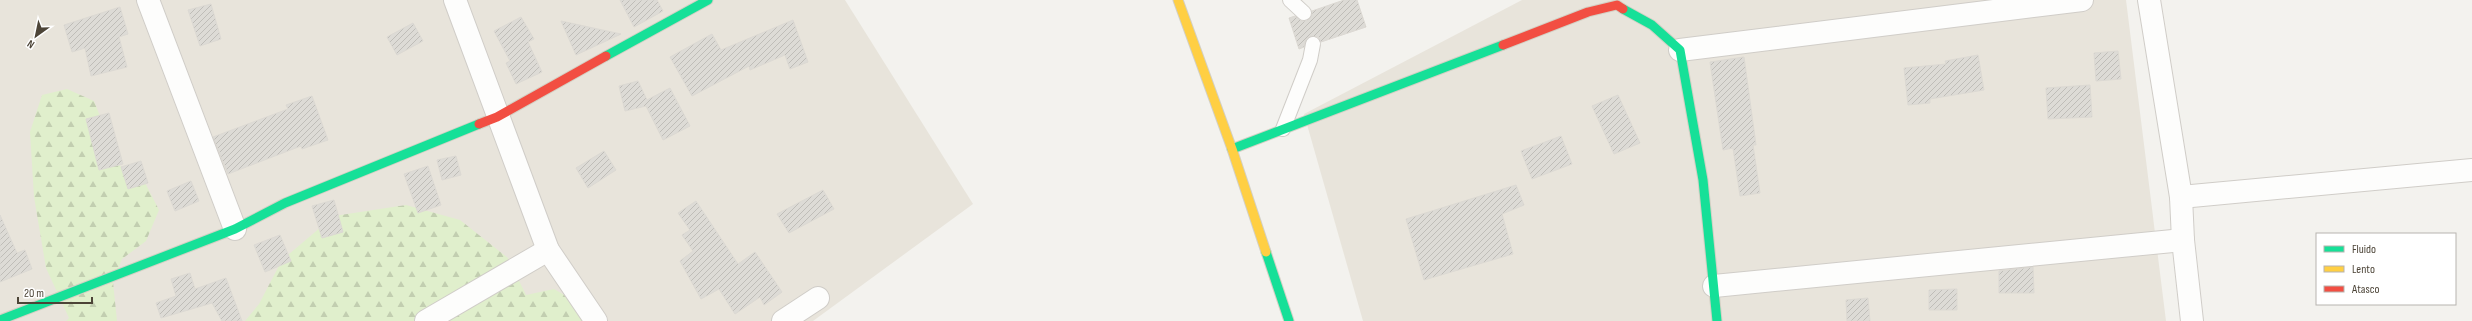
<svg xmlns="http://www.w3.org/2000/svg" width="2472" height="321" font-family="'Sofia Sans Condensed',sans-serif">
	<defs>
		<pattern id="forest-firs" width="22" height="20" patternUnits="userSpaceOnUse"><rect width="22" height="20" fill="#e0efcc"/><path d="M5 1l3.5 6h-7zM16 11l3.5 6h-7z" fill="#c2ceb0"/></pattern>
		<pattern id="building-hatch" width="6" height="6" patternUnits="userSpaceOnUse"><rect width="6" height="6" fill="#dddbd6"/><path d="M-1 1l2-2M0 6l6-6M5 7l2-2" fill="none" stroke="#bfbdb8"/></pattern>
	</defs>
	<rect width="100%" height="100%" fill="#f3f2ee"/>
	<g fill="#e8e4db">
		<polygon points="0,0 845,0 973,204 813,321 0,321"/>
		<polygon points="1522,0 2126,0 2166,321 1363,321 1304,114"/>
	</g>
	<g fill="url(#forest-firs)">
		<polygon points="67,89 94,101 120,166 142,177 159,210 146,241 122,259 113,282 117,321 66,321 69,318 46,268 34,197 30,132 42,95"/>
		<polygon points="406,205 460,220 508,258 526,295 554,289 578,303 601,321 245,321 259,304 282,260 334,216"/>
	</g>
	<g fill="url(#building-hatch)" stroke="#dcd9d3">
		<polygon points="620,0 657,0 663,11 634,27"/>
		<polygon points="1344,0 1357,0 1366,27 1321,42 1318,37 1311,36 1306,39 1304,47 1299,49 1289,18 1295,16 1302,21 1307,21 1312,15 1312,11"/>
		<polygon points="211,4 221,39 200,46 188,10"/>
		<polygon points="120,7 128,34 119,37 127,67 91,76 85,48 72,52 64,25"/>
		<polygon points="521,17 534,39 528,42 542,72 516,84 506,63 510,61 494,31"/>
		<polygon points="793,20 808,62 790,69 785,55 750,70 749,66 692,96 670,57 712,34 721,50"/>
		<polygon points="561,21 621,34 576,55"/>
		<polygon points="413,23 423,41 397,55 387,37"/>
		<polygon points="2118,51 2121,79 2096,81 2094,53"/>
		<polygon points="1978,55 1984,90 1930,99 1930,103 1908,105 1904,68 1946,64 1945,61"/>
		<polygon points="1744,57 1756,145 1753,145 1760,193 1740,196 1733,148 1723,150 1710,62"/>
		<polygon points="638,81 647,100 670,88 690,126 663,140 646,106 625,111 619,86"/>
		<polygon points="2090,85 2092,117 2048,119 2046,88"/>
		<polygon points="1618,95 1640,143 1614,154 1592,106"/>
		<polygon points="312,96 328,140 302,149 301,146 228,174 213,137 288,109 286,105"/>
		<polygon points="109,113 123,164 99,170 86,119"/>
		<polygon points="1561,136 1572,164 1532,179 1521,151"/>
		<polygon points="604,151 616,170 588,188 576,168"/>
		<polygon points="456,156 461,175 442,180 437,160"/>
		<polygon points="141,161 148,183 128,189 121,167"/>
		<polygon points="428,166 441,205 418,213 404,174"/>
		<polygon points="191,181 199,201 175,211 167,191"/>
		<polygon points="1516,185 1524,205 1502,214 1513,254 1424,280 1406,219"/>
		<polygon points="823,190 834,209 789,233 777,214"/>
		<polygon points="334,200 343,232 322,238 312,206"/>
		<polygon points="696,201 738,264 755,252 782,292 764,305 760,297 735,314 719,289 701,299 680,261 693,251 682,235 690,230 678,213"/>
		<polygon points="0,215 17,253 25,250 32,269 0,282"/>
		<polygon points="280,235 291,261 265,272 254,245"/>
		<polygon points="2033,267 2034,293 1999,293 1999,271"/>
		<polygon points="190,273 195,289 226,278 242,321 222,321 212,303 161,318 156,303 176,296 171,279"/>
		<polygon points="1957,289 1957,310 1929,310 1929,290"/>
		<polygon points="1868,298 1870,321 1847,321 1846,300"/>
	</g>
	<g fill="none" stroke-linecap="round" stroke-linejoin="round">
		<defs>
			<g id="lane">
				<polyline points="1290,0 1304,13"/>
				<polyline points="1283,129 1310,60 1313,44"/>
			</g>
			<g id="street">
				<polyline points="148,0 235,229"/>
				<polyline points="455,0 548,250 596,321"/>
				<polyline points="2149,0 2181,197 2183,240 2192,321"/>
				<polyline points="1680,50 2082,0"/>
				<polyline points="2181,197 2472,170"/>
				<polyline points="1714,286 2183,240"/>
				<polyline points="426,321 548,250"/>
				<polyline points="783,321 818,298"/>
			</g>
			<g id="fast">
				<polyline points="1623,9 1652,25 1680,50 1703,180 1717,321"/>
				<polyline points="606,56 708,0"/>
				<polyline points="1232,149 1503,45"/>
				<polyline points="1266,252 1289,321"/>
				<polyline points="0,320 235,229 285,203 479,124"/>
			</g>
			<polyline id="slow" points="1178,0 1232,149 1266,252"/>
			<g id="jam">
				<polyline points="1503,45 1588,12 1617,5 1623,9"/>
				<polyline points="479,124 497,117 606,56"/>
			</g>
		</defs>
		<use href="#lane" stroke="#d0cdc8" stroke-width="16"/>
		<use href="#street" stroke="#d0cdc8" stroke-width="24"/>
		<use href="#fast" stroke="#d3d0c4" stroke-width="11"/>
		<use href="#slow" stroke="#d3d0c4" stroke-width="11"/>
		<use href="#jam" stroke="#d3d0c4" stroke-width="11"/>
		<use href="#lane" stroke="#fdfdfc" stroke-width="14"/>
		<use href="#street" stroke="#fdfdfc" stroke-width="22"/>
		<use href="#fast" stroke="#16e098" stroke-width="9"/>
		<use href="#slow" stroke="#ffcf43" stroke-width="9"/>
		<use href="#jam" stroke="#f24e42" stroke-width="9"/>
	</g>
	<rect x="2316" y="233" width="140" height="72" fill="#ffffff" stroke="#b7b4af"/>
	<rect x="2324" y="246" width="20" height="6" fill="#16e098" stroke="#b7b4af"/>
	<text x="2352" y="253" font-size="12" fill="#4c4437">Fluido</text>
	<rect x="2324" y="266" width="20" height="6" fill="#ffcf43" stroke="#b7b4af"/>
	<text x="2352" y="273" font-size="12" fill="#4c4437">Lento</text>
	<rect x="2324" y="286" width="20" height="6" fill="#f24e42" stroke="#b7b4af"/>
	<text x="2352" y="293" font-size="12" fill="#4c4437">Atasco</text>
	<g transform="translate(36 36) rotate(213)" stroke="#ffffff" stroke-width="3" paint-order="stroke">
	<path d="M0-3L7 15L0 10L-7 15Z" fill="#4c4437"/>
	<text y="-6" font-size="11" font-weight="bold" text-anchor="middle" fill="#4c4437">N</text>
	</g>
	<path d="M18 297v6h74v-6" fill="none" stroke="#4c4437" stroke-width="2"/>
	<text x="24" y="297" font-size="12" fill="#4c4437" stroke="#ffffff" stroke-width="3" paint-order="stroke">20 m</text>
</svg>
